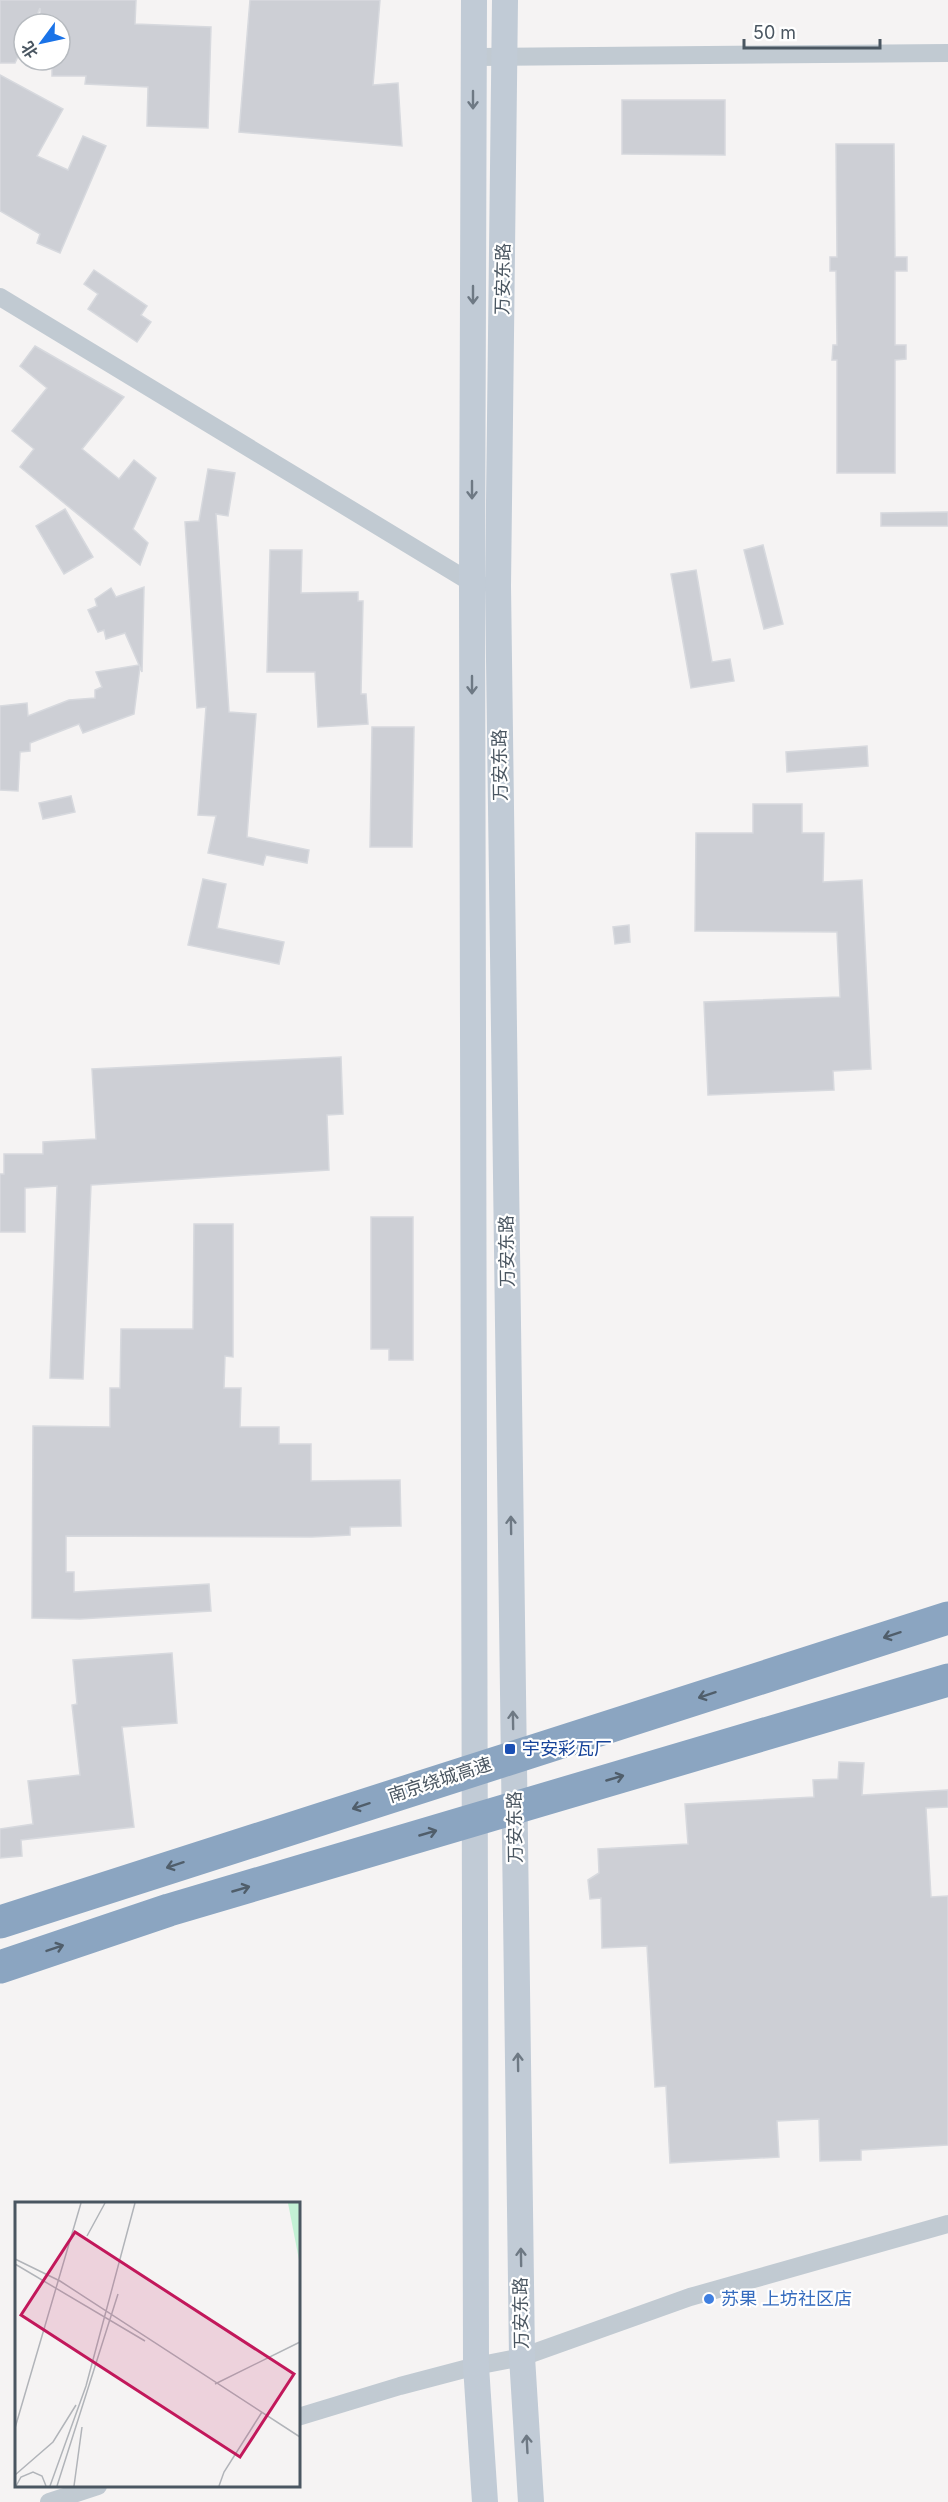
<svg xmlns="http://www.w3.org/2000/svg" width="948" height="2502" font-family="Inter,'Noto Sans SC',sans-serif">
	<rect width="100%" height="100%" fill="#f5f3f3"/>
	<g fill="#cdcfd5" stroke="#d7d9de" stroke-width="1.5">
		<polygon points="0,0 136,0 135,24 211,27 208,128 147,126 148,87 85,84 86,76 52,76 52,60 60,60 60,24 41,24 40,8 33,24 24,24 24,43 15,63 0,63"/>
		<polygon points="250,0 380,0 373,85 398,83 402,146 239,132"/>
		<polygon points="0,75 63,109 37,156 68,170 83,136 106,146 60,253 37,243 40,234 0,211"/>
		<polygon points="622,100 725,100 725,155 622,154"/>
		<polygon points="836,144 894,144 895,257 907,257 907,271 895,271 895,345 906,345 906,359 895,360 895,473 837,473 837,360 832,360 833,345 837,345 836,271 830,271 830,257 837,257"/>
		<polygon points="94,270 147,306 141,315 151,322 137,342 88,309 98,294 84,284"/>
		<polygon points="35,346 124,397 82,449 119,479 134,460 156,478 133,529 148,543 140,565 20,467 34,449 12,431 47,388 20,366"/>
		<polygon points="208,469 235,473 228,516 216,514 229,712 256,714 247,837 309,850 307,863 266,855 263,865 208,853 216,816 198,815 206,707 197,708 185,522 199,521"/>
		<polygon points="65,509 93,557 64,574 36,526"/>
		<polygon points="948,512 948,526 881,526 881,513"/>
		<polygon points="763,545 783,624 764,629 744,550"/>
		<polygon points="270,550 302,550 301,593 358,592 358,601 363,601 361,694 366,694 368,724 318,727 315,672 267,672"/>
		<polygon points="696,570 712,662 730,659 734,681 691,688 671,574"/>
		<polygon points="144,587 142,672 140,667 134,714 83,733 79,724 30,743 30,751 20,752 18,791 0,790 0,706 27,703 28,716 69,700 95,698 95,690 102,687 96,672 139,665 125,633 106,639 104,630 98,632 88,610 97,606 95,599 111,588 116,597"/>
		<polygon points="372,727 414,727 412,847 370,847"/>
		<polygon points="867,746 868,766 787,772 786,752"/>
		<polygon points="71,796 75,812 43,819 39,803"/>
		<polygon points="753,804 802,804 802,833 824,833 823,882 862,880 871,1069 833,1071 834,1090 708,1095 704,1002 840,997 837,932 695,931 696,833 753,833"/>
		<polygon points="203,879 226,884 217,928 284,942 279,964 188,945"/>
		<polygon points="629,925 630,942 615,944 613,927"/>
		<polygon points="341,1057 343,1114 327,1115 329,1170 91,1185 83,1379 50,1378 57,1186 25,1188 25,1232 0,1232 0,1174 4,1174 4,1154 43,1154 43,1142 96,1139 92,1069"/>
		<polygon points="371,1217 413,1217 413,1360 389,1360 389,1349 371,1349"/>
		<polygon points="194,1224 233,1224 233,1357 225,1356 224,1388 241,1388 240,1427 279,1427 279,1444 311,1444 311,1481 400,1480 401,1526 350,1527 350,1535 312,1537 66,1536 66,1572 74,1572 74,1592 209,1584 211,1611 80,1619 32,1618 33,1426 110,1427 110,1388 120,1388 121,1329 193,1329"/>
		<polygon points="172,1653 177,1723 122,1727 134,1827 21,1840 22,1856 0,1858 0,1829 33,1824 28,1781 80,1775 72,1705 77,1704 73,1660"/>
		<polygon points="839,1762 864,1763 862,1795 948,1790 948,1807 926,1808 931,1897 948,1896 948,2145 861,2150 861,2160 820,2161 819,2119 777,2121 779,2157 670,2163 666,2086 655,2087 647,1946 602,1948 601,1898 590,1899 588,1880 599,1873 598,1849 688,1844 685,1804 814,1797 813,1780 838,1779"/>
	</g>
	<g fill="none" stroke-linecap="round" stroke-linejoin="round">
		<g stroke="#c1cad2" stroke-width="18">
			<polyline points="473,57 948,53"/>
			<polyline points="0,297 472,583 480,584"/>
			<polyline points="298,2417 400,2386 476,2366 522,2357 690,2297 948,2224"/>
			<polyline points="49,2502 98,2486"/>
		</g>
		<g stroke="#c1cbd6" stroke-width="26">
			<polyline points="474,0 472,583 476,2366 485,2502"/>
			<polyline points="505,0 498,586 522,2357 531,2502"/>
		</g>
		<g stroke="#8ba5c1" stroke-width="33">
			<polyline points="0,1922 948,1618"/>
			<polyline points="0,1967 169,1910 948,1680"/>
		</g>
	</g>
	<defs><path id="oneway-shaft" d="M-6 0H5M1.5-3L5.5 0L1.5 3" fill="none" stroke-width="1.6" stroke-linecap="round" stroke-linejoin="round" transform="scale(1.5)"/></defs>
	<g stroke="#6e7984">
		<use href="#oneway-shaft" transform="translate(473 100) rotate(90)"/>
		<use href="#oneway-shaft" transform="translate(473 295) rotate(90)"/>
		<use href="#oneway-shaft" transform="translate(472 490) rotate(90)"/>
		<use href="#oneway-shaft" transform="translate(472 685) rotate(90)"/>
		<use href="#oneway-shaft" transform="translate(511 1525) rotate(-91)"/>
		<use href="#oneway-shaft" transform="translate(513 1720) rotate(-91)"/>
		<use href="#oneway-shaft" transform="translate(518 2062) rotate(-91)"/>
		<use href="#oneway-shaft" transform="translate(521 2257) rotate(-91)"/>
		<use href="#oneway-shaft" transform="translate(527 2444) rotate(-93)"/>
	</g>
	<g stroke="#505e6b">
		<use href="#oneway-shaft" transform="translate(892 1635) rotate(162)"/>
		<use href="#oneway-shaft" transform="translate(707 1695) rotate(162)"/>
		<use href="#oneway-shaft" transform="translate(615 1778) rotate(-16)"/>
		<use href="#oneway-shaft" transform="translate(361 1806) rotate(162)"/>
		<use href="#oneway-shaft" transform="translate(428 1833) rotate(-16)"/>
		<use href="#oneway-shaft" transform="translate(175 1865) rotate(162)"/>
		<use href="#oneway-shaft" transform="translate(241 1889) rotate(-16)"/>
		<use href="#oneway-shaft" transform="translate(55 1948) rotate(-19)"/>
	</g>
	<rect fill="#1a4fb4" stroke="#fff" stroke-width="2" x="504" y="1743" width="12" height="12" rx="3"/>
	<circle fill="#3f7fe0" stroke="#fff" stroke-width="2" cx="709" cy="2299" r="6"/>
	<g text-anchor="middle" stroke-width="4.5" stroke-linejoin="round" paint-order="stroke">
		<g font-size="18" fill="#4a5661" stroke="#fff">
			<text transform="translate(503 279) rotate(-89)" y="6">万安东路</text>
			<text transform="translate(500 765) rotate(-91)" y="6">万安东路</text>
			<text transform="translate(507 1251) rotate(-91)" y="6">万安东路</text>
			<text transform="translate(440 1780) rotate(-18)" y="6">南京绕城高速</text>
			<text transform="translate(515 1827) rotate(-91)" y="6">万安东路</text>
			<text transform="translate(521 2313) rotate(-91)" y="6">万安东路</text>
		</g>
		<g font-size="18" fill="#164399" stroke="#fff" text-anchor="start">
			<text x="522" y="1755">宇安彩瓦厂</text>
		</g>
		<g font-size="18" fill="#366cbe" stroke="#fff" text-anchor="start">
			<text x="721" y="2305">苏果 上坊社区店</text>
		</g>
	</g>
	<g transform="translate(15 2202)">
		<rect width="285" height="285" fill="#f5f3f3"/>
		<path d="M 273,1 L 285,1 L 285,63 Z" fill="#c3f1d5"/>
		<path fill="none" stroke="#b1b4b9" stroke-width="1.5" d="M 72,34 L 90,1M 0,57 L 45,79 L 285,235M 0,62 L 130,139M 200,182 L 285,140M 0,226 L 66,1M 0,273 L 38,240 L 61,203M 1,284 L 6,275 L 18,270 L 27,274 L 31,284M 35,284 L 71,184 L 120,1M 42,284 L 103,92M 59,284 L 67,225M 204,284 L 209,270 L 247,210"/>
		<path fill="#c2185b" fill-opacity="0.15" stroke="#c2185b" stroke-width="3" d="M 60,30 L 279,172 L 225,255 L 6,113 Z"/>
		<rect width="285" height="285" fill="none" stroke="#4a5661" stroke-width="3"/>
	</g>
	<g transform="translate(42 42) rotate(237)"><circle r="28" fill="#ffffff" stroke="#b7bbc0" stroke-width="1.5"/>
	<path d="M0-4.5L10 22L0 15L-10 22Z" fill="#1a73e8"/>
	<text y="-9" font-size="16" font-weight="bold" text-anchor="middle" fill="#4a5661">北</text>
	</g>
	<path d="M744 39v9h136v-9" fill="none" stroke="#4a5661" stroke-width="3"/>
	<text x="753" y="39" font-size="18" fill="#4a5661" stroke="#ffffff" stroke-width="4.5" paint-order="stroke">50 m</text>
</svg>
